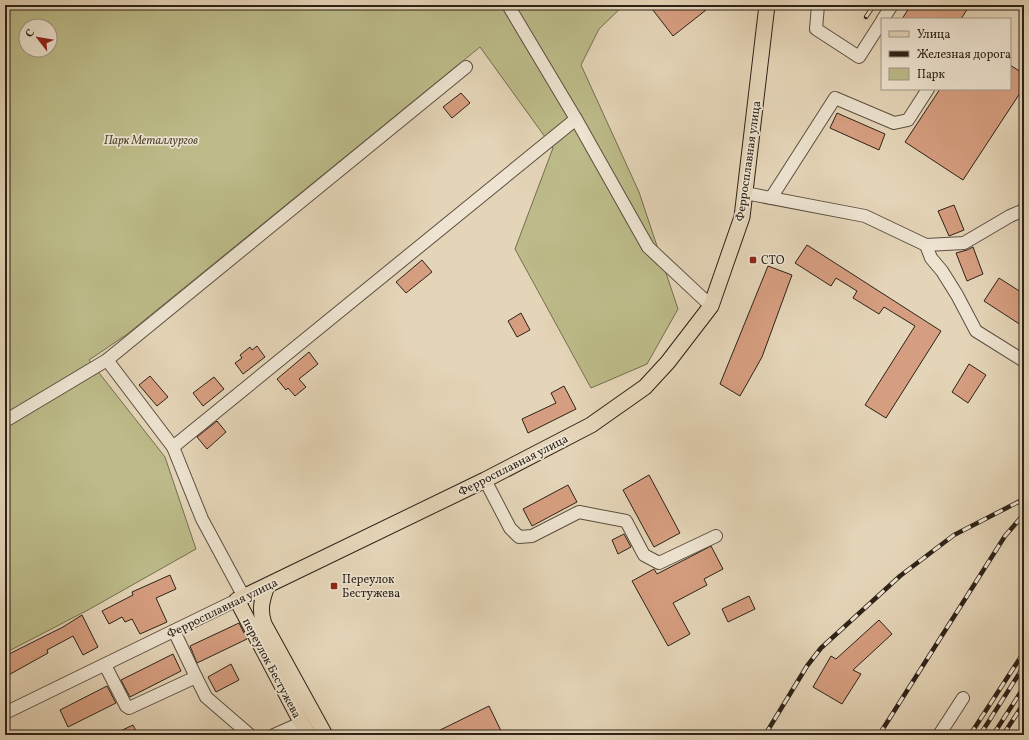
<svg xmlns="http://www.w3.org/2000/svg" width="1029" height="740" font-family="Vollkorn,serif">
	<rect width="100%" height="100%" fill="#e5d5b8"/>
	<filter id="stains"><feTurbulence type="fractalNoise" baseFrequency=".005" numOctaves="4"/><feColorMatrix values="0 0 0 0 .2 0 0 0 0 .09 0 0 0 0 .02 0 0 0 .5 -.17"/></filter>
	<radialGradient id="worn" r=".72"><stop offset=".6" stop-color="#630" stop-opacity="0"/><stop offset="1" stop-color="#630" stop-opacity=".3"/></radialGradient>
	<path fill="#bcbb89" stroke="#746e50" fill-rule="evenodd" d="M 5,5 L 624,5 L 599,29 L 581,65 L 639,192 L 678,309 L 647,364 L 591,388 L 515,249 L 553,148 L 480,47 L 126,335 L 89,360 L 165,457 L 196,549 L 88,610 L 5,653 ZM 26,26 L 50,26 L 50,50 L 26,50 Z"/>
	<g fill="#d69e80" stroke="#2d2218">
		<polygon points="649,5 703,5 706,10 673,36"/>
		<polygon points="911,5 970,5 961,19 902,19"/>
		<polygon points="1010,65 1024,74 1024,87 963,180 905,142 940,89 1010,89"/>
		<polygon points="461,93 470,103 452,118 443,107"/>
		<polygon points="837,113 885,134 879,150 830,128"/>
		<polygon points="954,205 964,230 949,236 938,211"/>
		<polygon points="807,245 941,331 886,418 865,405 915,326 884,307 879,314 853,298 857,291 836,278 831,286 795,263"/>
		<polygon points="973,247 983,274 967,281 956,253 967,250"/>
		<polygon points="422,260 432,272 406,293 396,282"/>
		<polygon points="768,266 792,275 762,357 740,396 720,384"/>
		<polygon points="999,278 1024,294 1024,327 984,301"/>
		<polygon points="521,313 530,330 517,337 508,321"/>
		<polygon points="257,346 265,357 243,374 235,363 242,358 240,355 250,347 252,350"/>
		<polygon points="309,352 318,364 299,379 306,387 295,396 288,388 286,390 277,379"/>
		<polygon points="969,364 986,375 968,403 952,392"/>
		<polygon points="150,376 168,397 157,406 139,385"/>
		<polygon points="214,377 224,389 203,406 193,393"/>
		<polygon points="564,386 576,409 528,433 522,419 556,403 551,393"/>
		<polygon points="217,421 226,432 207,449 197,437"/>
		<polygon points="649,475 680,533 654,547 623,490"/>
		<polygon points="568,485 577,502 532,526 523,509"/>
		<polygon points="624,534 631,547 618,554 612,540"/>
		<polygon points="711,546 723,569 704,579 707,585 673,603 690,634 668,646 632,581 654,569 657,574"/>
		<polygon points="170,575 176,589 156,598 167,622 140,634 132,619 125,622 122,617 109,624 102,611 133,595 132,592"/>
		<polygon points="749,596 755,609 728,622 722,609"/>
		<polygon points="82,615 98,647 83,655 73,636 47,650 48,653 5,677 5,656 63,627"/>
		<polygon points="879,620 892,634 853,670 861,674 842,704 813,687 831,656 836,659"/>
		<polygon points="239,623 247,639 197,663 190,646"/>
		<polygon points="173,654 181,671 130,697 121,680"/>
		<polygon points="231,664 239,680 216,692 208,677"/>
		<polygon points="107,686 116,703 68,727 60,710"/>
		<polygon points="489,706 503,735 430,735"/>
		<polygon points="133,725 138,735 112,735"/>
	</g>
	<g fill="none" stroke-linecap="round" stroke-linejoin="round">
		<defs>
			<g id="minor">
				<polyline points="508,5 576,119 648,247 711,306"/>
				<polyline points="818,5 816,29 859,57 882,21"/>
				<polyline points="883,19 892,5"/>
				<polyline points="745,193 865,216 926,245 964,243 1010,216 1024,210"/>
				<polyline points="771,198 835,98 894,123 908,120 928,89"/>
				<polyline points="926,245 931,258 942,271 957,295 976,331 1024,361"/>
				<polyline points="107,360 173,447 202,519 244,597"/>
				<polyline points="5,421 107,360 466,67"/>
				<polyline points="173,447 576,119"/>
				<polyline points="485,480 510,528 519,537 532,536 579,512 626,521 644,555 659,563 716,536"/>
				<polyline points="105,665 126,706 129,708 196,677 174,631"/>
				<polyline points="196,677 206,697 250,735"/>
				<polyline points="5,713 237,600"/>
				<polyline points="274,735 301,723"/>
				<polyline points="939,735 963,698"/>
			</g>
			<g id="major">
				<path d="M 267,586 C 262,599 259,610 264,624 L 325,735"/>
				<polyline points="308,735 237,600 485,480 591,425 645,387 668,362 711,306 742,217 767,5"/>
			</g>
		</defs>
		<use href="#minor" stroke="#5b4f40" stroke-width="14"/>
		<use href="#major" stroke="#2d2218" stroke-width="17"/>
		<use href="#minor" stroke="#eee4d1" stroke-width="12"/>
		<use href="#major" stroke="#e5d5b8" stroke-width="15"/>
		<defs>
			<g id="rail">
				<polyline points="866,17 874,5"/>
				<polyline points="765,735 807,666 821,648 900,576 954,535 1024,499"/>
				<polyline points="879,735 1005,536 1024,514"/>
				<polyline points="970,735 1024,652"/>
				<polyline points="980,735 1024,666"/>
				<polyline points="993,735 1024,687"/>
				<polyline points="1003,735 1024,703"/>
			</g>
		</defs>
		<use href="#rail" stroke="#2d2218" stroke-width="4.5"/>
		<use href="#rail" stroke="#eee4d1" stroke-width="3" stroke-dasharray="9" stroke-linecap="butt"/>
	</g>
	<g fill="#8f2418" stroke="#eee4d1" stroke-width="1.5">
		<rect x="749" y="256" width="8" height="8" rx="2"/>
		<rect x="330" y="582" width="8" height="8" rx="2"/>
	</g>
	<g text-anchor="middle" stroke-width="3.5" stroke-linejoin="round" paint-order="stroke">
		<g font-size="12" font-style="italic" fill="#514834" stroke="#eee4d1">
			<text x="151" y="144">Парк Металлургов</text>
		</g>
		<g font-size="12" fill="#2d2218" stroke="#eee4d1">
			<text transform="translate(748 161) rotate(-82)" y="4">Ферросплавная улица</text>
			<text transform="translate(513 465) rotate(-27)" y="4">Ферросплавная улица</text>
			<text transform="translate(222 608) rotate(-26)" y="4">Ферросплавная улица</text>
			<text transform="translate(272 668) rotate(62)" y="4">переулок Бестужева</text>
		</g>
		<g font-size="12" fill="#2d2218" stroke="#eee4d1" text-anchor="start">
			<text x="761" y="264">СТО</text>
			<text x="342" y="583">Переулок<tspan x="342" dy="14">Бестужева</tspan></text>
		</g>
	</g>
	<rect width="1029" height="740" fill="none" stroke="#e5d5b8" stroke-width="20"/>
	<rect x="6" y="6" width="1017" height="728" fill="none" stroke="#2d2218" stroke-width="2"/>
	<rect x="10" y="10" width="1009" height="720" fill="none" stroke="#2d2218"/>
	<rect x="881" y="18" width="130" height="72" fill="#eee4d1" stroke="#a19687"/>
	<rect x="889" y="31" width="20" height="6" fill="#e5d5b8" stroke="#a19687"/>
	<text x="917" y="38" font-size="12" fill="#2d2218">Улица</text>
	<rect x="889" y="51" width="20" height="6" fill="#2d2218" stroke="#a19687"/>
	<text x="917" y="58" font-size="12" fill="#2d2218">Железная дорога</text>
	<rect x="889" y="68" width="20" height="12" fill="#bcbb89" stroke="#a19687"/>
	<text x="917" y="78" font-size="12" fill="#2d2218">Парк</text>
	<g transform="translate(38 38) rotate(301)"><circle r="19" fill="#eee4d1" stroke="#a19687"/>
	<path d="M0-3L7 15L0 10L-7 15Z" fill="#8f2418"/>
	<text y="-6" font-size="11" font-weight="bold" text-anchor="middle" fill="#2d2218">С</text>
	</g>
	<rect width="100%" height="100%" filter="url(#stains)"/>
	<rect width="100%" height="100%" fill="url(#worn)"/>
</svg>
